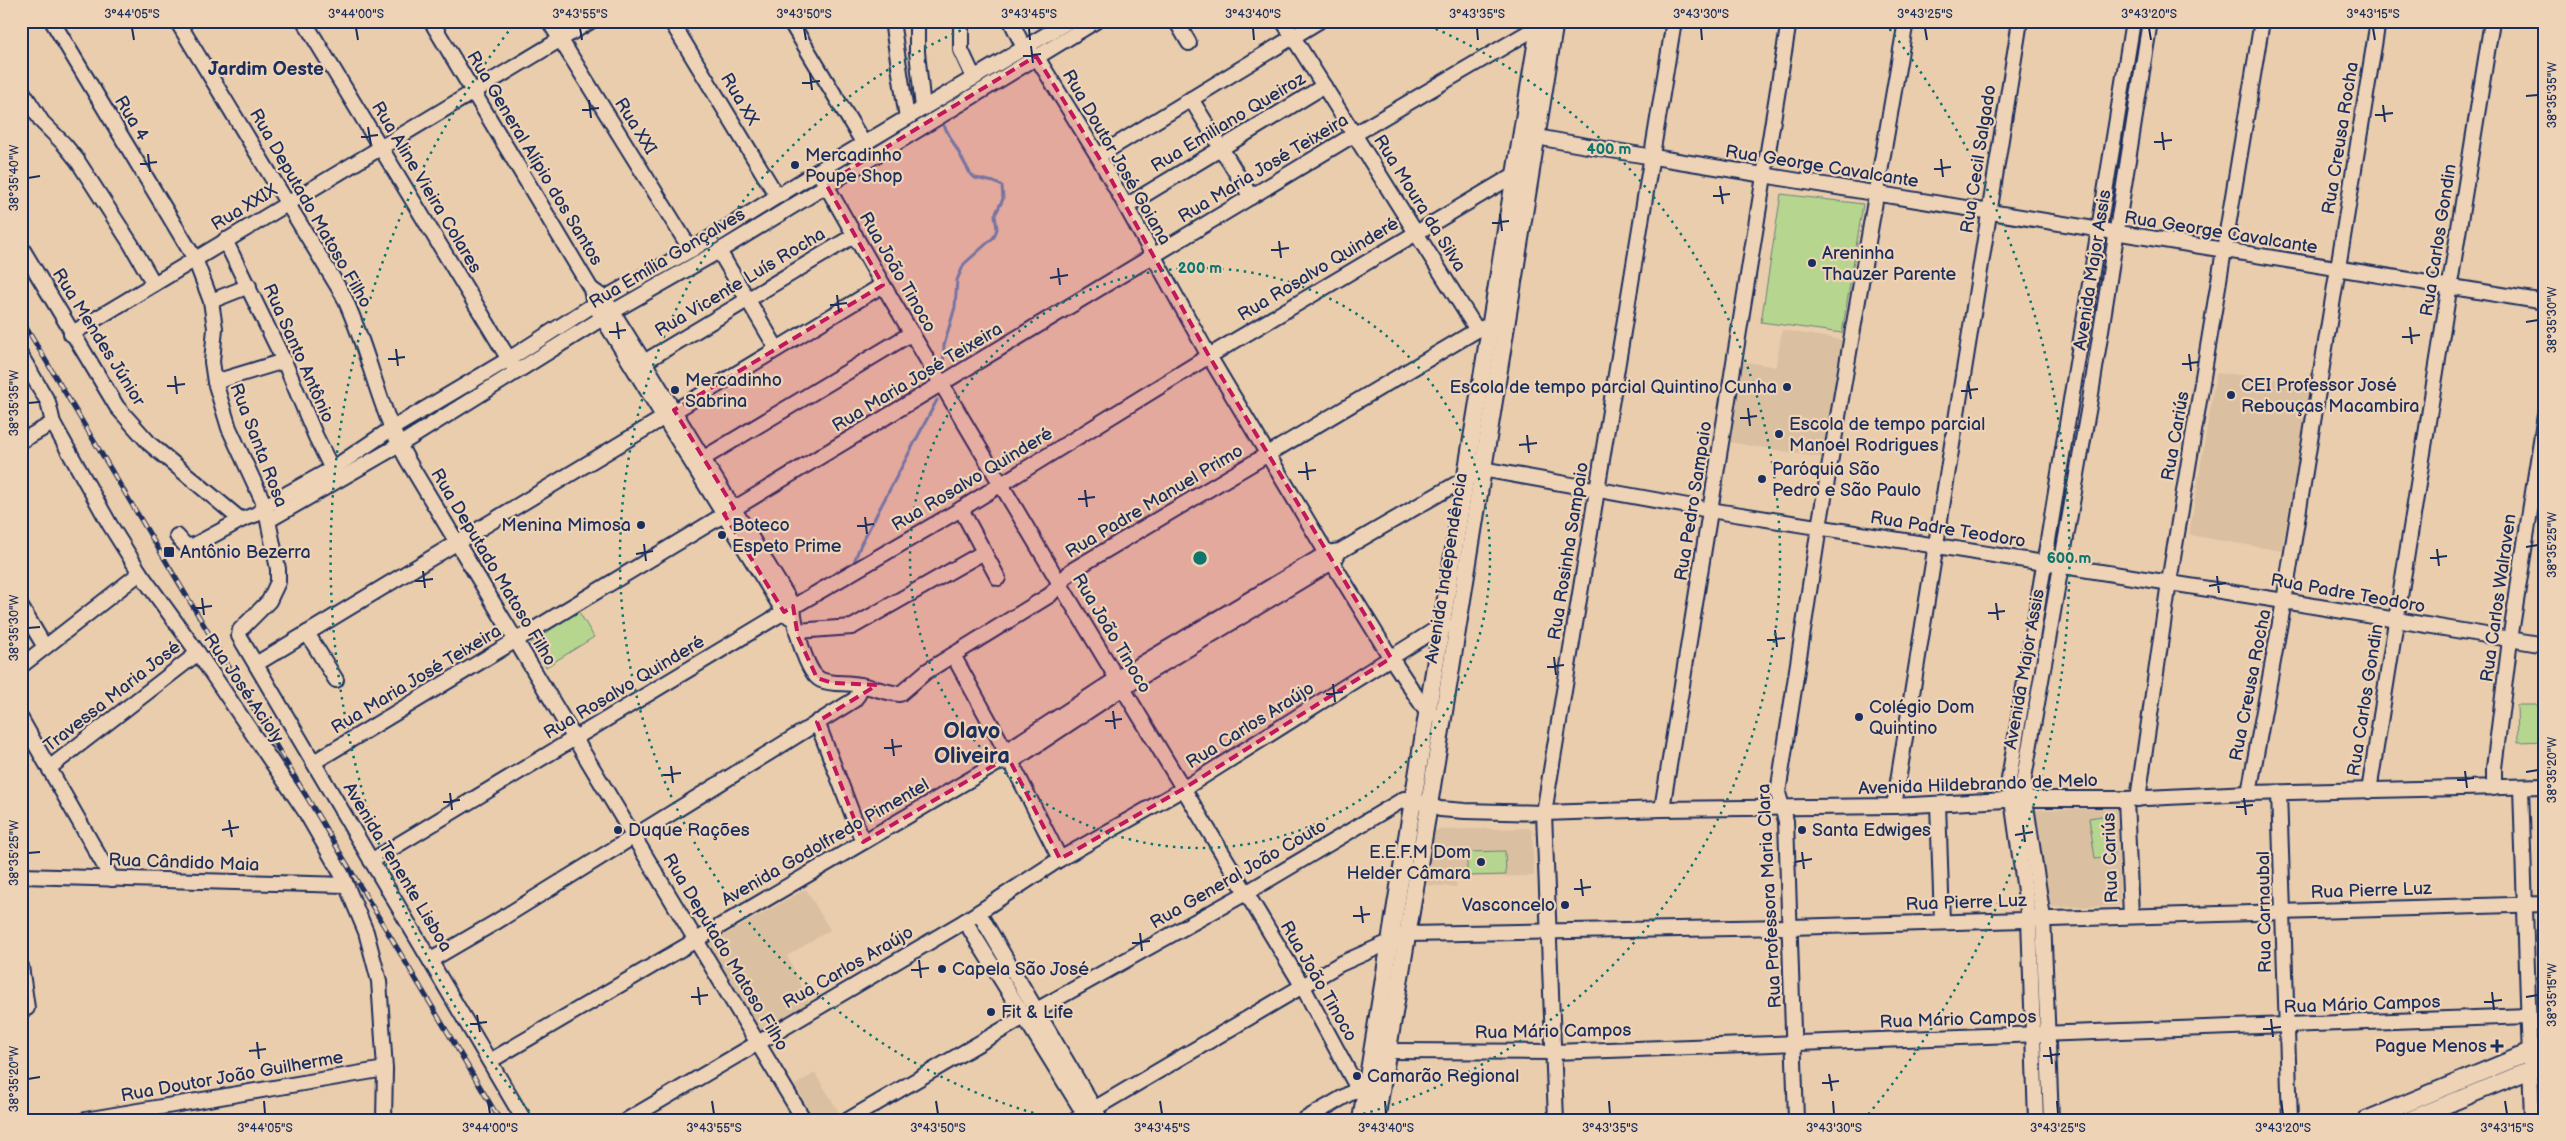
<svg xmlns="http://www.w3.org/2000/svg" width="2566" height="1141" font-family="'Balsamiq Sans',sans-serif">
	<rect width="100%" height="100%" fill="#eacdad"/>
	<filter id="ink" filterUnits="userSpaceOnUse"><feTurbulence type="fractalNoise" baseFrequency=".02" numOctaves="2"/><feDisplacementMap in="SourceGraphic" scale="10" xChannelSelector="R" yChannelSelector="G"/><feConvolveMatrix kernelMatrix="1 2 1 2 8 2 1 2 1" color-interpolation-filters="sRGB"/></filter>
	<g filter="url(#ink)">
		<g fill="#dabfa0">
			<polygon points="1782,330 1843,340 1824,458 1729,442 1742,361 1776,367"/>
			<polygon points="2216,373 2311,381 2282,551 2189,535"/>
			<polygon points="2115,808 2117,810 2120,903 2117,906 2050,907 2046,904 2035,810"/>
			<polygon points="1528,828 1532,830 1534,876 1457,877 1456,887 1426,885 1434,830"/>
			<polygon points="806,889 830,930 787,956 809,1002 761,1032 709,944"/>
			<polygon points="815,1073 840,1114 832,1120 815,1120 795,1085"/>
		</g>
		<g fill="#b6d68f" stroke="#688276">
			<polygon points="1781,194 1863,204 1842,333 1761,322"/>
			<polygon points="579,612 594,637 546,667 531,642"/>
			<polygon points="2517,705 2545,705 2545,741 2518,742"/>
			<polygon points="2108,815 2114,856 2095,858 2089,818"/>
			<polygon points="1505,851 1506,875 1467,876 1467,852"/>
		</g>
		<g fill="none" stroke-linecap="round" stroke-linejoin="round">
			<g stroke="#638ab6" stroke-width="3">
				<polyline points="943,371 944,345 955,307 957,280 964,264 994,237 997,229 995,215 1003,199 1002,186 994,182 975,178 970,173 943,124"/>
				<polyline points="854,562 861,544 937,400"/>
			</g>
			<defs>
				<g id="minor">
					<polyline points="52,21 195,259 211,301 215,328 212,362 215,382 229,428 265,506 278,569 278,582 269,601 240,630 239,636 524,1120"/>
					<path d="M 177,21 L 343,295 C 369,349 378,409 408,461 L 804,1120"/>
					<polyline points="304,21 513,366"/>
					<polyline points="431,21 591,289 594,304 784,612 790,617"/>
					<polyline points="549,21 691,250"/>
					<polyline points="671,21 777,196"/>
					<polyline points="790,21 864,144"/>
					<polyline points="892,21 907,118"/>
					<polyline points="917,21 917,52 923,108"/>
					<polyline points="961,21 961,50 974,78"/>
					<polyline points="1011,21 1024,48 1036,56 1098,156 1209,356 1332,562 1391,658 1428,714 1433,714"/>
					<polyline points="1176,21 1189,43"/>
					<polyline points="1283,21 1477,330"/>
					<polyline points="21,89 42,122 64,144 77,160 131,244 154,284"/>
					<polyline points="1191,99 1251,197"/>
					<path d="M 1537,137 C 1616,152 1695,163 1775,177 C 2031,220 2288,260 2545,302"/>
					<polyline points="1098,156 1319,21"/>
					<polyline points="818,171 883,285 1060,584 1303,987 1358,1089"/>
					<polyline points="1126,206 1324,86"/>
					<polyline points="225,240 284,361 316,437 335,475"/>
					<polyline points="21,247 117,407 150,444 241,520"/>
					<polyline points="719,251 777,349"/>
					<path d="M 591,289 L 604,298 L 644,362 L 793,606 C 794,622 805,673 821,680 C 833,685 846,682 859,685 C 873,687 886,693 900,694 L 927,671 L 1050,595 L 1071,571 L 1477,330 L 1490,325 L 1499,326"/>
					<polyline points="211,301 249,286"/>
					<polyline points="71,334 591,21"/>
					<polyline points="21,356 48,402 53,423 110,525 140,573 198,653 305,811 342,875 366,932 379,981 385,1069 384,1120"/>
					<polyline points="644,362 855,235"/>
					<polyline points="215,382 284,361"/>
					<polyline points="21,441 53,423"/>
					<polyline points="704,458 912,333"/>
					<polyline points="961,509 998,578"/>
					<polyline points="269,520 399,445 612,312 719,251 1096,21"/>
					<polyline points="177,536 185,545 193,546 241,520 257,514 265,506 332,469 391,429 509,359 601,300 691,250 818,171 1069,21"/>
					<polyline points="21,607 45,647"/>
					<polyline points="797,631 852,627 984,552"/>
					<polyline points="307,633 336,680"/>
					<polyline points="953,655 1003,746 1060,859"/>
					<polyline points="256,664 883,285"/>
					<polyline points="21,666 140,573"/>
					<polyline points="21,719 112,879"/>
					<polyline points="817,722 863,842"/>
					<polyline points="314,762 1355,134 1539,26"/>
					<polyline points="998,763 1011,762 1123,688 1332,562 1337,556"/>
					<polyline points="49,768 198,653"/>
					<polyline points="2494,788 2494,768 2510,640 2545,415"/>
					<polyline points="2521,788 2532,1120"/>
					<polyline points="2369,791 2492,21"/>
					<polyline points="2249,793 2284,601 2378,21"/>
					<polyline points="2279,793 2290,1120"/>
					<polyline points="2126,799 2131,916"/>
					<polyline points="2138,799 2169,582 2262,21"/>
					<polyline points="1938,804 1942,922"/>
					<polyline points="1894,806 2020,21"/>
					<polyline points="1662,809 1789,21"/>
					<polyline points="371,861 784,612 961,509 1209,356 1514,175"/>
					<polyline points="21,876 346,885"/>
					<polyline points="979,913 1101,1120"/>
					<polyline points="965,921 1088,1120"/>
					<polyline points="431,960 496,922 854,700 858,695 861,685"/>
					<polyline points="21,966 27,1008"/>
					<polyline points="1388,1051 1554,1052 2528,1016"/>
					<polyline points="490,1061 998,763 1006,751 1118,678 1327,553 1340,551 1482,469 1710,510 2284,601 2545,645"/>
					<polyline points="85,1120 385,1069"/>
					<polyline points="627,1120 965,921 1060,859 1183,789 1441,626 1447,626"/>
					<polyline points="848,1120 1024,1017 1246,893 1404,799 1414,800 1440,809 1465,811 1544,813 1662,809 1894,806 2025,799 2126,799 2249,793 2545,786"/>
					<polyline points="1075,1120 1340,964 1408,934 1791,927 2545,904"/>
					<polyline points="1304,1120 1366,1084"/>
					<polyline points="1556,1120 1544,813 1674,21"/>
					<polyline points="1796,1120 1786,821 1778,793 1819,527 1906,21"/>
					<polyline points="2036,1120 2029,919 2009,779 2133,21"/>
					<polyline points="2051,1120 2043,918 2025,799 2024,778 2090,400 2150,21"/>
				</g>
				<g id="major">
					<polyline points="1361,1120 1540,21"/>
					<polyline points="1376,1120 1429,805 1555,21"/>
					<polyline points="2366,1120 2545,1046"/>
					<polyline points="2409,1120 2545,1064"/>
				</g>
			</defs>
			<use href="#minor" stroke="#1b2f5e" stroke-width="18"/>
			<use href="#major" stroke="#1b2f5e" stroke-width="20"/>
			<use href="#minor" stroke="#efd3b6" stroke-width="14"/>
			<use href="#major" stroke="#efd3b6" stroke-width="16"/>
			<defs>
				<polyline id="rail" points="21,319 500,1120"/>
			</defs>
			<use href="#rail" stroke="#1b2f5e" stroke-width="5"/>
			<use href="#rail" stroke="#efd3b6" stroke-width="3" stroke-dasharray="9" stroke-linecap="butt"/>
		</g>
	</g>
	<path fill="#c2185b" fill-opacity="0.2" stroke="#c2185b" stroke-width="4" stroke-dasharray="10 6" stroke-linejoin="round" d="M 1036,56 L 1098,156 L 1209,356 L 1391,658 L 1183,789 L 1060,859 L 1008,757 L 863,842 L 817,722 L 877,685 L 833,683 L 817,678 L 798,637 L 793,606 L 784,612 L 724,514 L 734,508 L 674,410 L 883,285 L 826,184 Z"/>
	<path fill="none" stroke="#1b2f5e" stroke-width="2" d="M 132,28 L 134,40M 356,28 L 358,40M 580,28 L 582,40M 804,28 L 806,40M 1029,28 L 1030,40M 1253,28 L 1254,40M 1477,28 L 1478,40M 1701,28 L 1702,40M 1925,28 L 1927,40M 2149,28 L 2151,40M 2373,28 L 2375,40M 1031,46 L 1033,63M 1023,56 L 1041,54M 810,73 L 812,90M 802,83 L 820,81M 2526,96 L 2538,95M 589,100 L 591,118M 2383,105 L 2385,122M 582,110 L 599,108M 2375,115 L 2393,113M 368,127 L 371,145M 2162,132 L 2164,150M 361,137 L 378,135M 2154,142 L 2172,140M 148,154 L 150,172M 1941,159 L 1943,177M 140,164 L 157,162M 1934,169 L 1951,167M 28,178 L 40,176M 1720,186 L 1723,204M 1713,196 L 1730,194M 1500,214 L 1502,231M 1492,223 L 1509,221M 1279,241 L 1281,258M 1271,250 L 1289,248M 1058,268 L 1060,285M 1050,278 L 1068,275M 837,295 L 839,312M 830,305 L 847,303M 617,322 L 619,339M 2526,322 L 2538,320M 2410,327 L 2412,344M 609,332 L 626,330M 2402,337 L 2420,335M 396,349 L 398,366M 2189,354 L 2191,371M 388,359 L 405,357M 2182,364 L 2199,362M 175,376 L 177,394M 1968,381 L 1971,399M 167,386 L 185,384M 1961,391 L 1978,389M 28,403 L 40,402M 1748,408 L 1750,426M 1740,418 L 1757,416M 1527,435 L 1529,453M 1519,445 L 1537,443M 1306,462 L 1308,480M 1298,472 L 1316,470M 1085,490 L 1087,507M 1078,499 L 1095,497M 865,517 L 867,534M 857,526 L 874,524M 644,544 L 646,561M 2526,547 L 2538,545M 2437,549 L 2439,566M 636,554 L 653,551M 2430,558 L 2447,556M 423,571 L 425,588M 2217,576 L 2219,593M 415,581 L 433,579M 2209,586 L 2226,583M 202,598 L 204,615M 1996,603 L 1998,620M 195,608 L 212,606M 1988,613 L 2005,611M 28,628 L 40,627M 1775,630 L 1777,647M 1767,640 L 1785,638M 1554,657 L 1556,675M 1547,667 L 1564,665M 1333,684 L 1335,702M 1326,694 L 1343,692M 1113,711 L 1115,729M 1105,721 L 1122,719M 892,739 L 894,756M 884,748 L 902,746M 671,766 L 673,783M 2465,771 L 2467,788M 2526,772 L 2538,770M 663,775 L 681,773M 2457,780 L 2474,778M 450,793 L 452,810M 2244,798 L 2246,815M 443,802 L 460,800M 2236,807 L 2253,805M 229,820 L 232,837M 2023,825 L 2025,842M 222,830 L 239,827M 2015,835 L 2033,832M 1802,852 L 1804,869M 28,853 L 40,852M 1795,862 L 1812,859M 1581,879 L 1583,896M 1574,889 L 1591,887M 1361,906 L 1363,923M 1353,916 L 1370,914M 1140,933 L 1142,951M 1132,943 L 1150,941M 919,960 L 921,978M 911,970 L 929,968M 698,987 L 700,1005M 2492,992 L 2494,1010M 691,997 L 708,995M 2526,997 L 2538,995M 2484,1002 L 2502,1000M 477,1015 L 480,1032M 2271,1019 L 2273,1037M 470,1024 L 487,1022M 2263,1029 L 2281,1027M 257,1042 L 259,1059M 2050,1047 L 2052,1064M 249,1051 L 266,1049M 2043,1056 L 2060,1054M 1829,1074 L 1832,1091M 28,1079 L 40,1077M 1822,1083 L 1839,1081M 264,1101 L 265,1114M 488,1101 L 490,1114M 712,1101 L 714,1114M 936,1101 L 938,1114M 1160,1101 L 1162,1114M 1385,1101 L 1386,1114M 1609,1101 L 1610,1114M 1833,1101 L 1834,1114M 2057,1101 L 2058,1114M 2281,1101 L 2283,1114M 2505,1101 L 2507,1114"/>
	<g fill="none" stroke="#0f766e" stroke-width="2.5" stroke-dasharray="2.5 5">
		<circle cx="1200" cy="558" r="290"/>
		<path d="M1055 1119A579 579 0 0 1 978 23M1422 23A579 579 0 0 1 1345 1119"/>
		<path d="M534 1117A869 869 0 0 1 515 23M1885 23A869 869 0 0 1 1866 1117"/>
	</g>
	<g fill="#1b2f5e" stroke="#efd3b6" stroke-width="2">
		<circle cx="795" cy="165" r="5"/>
		<circle cx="1812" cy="263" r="5"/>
		<circle cx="1787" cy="387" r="5"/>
		<circle cx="675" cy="390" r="5"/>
		<circle cx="2231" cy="395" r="5"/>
		<circle cx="1779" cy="434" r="5"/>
		<circle cx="1762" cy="479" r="5"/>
		<circle cx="641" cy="525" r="5"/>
		<circle cx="722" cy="535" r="5"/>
		<rect x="163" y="546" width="12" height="12" rx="2.5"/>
		<circle cx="1859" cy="717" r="5"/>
		<circle cx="618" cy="830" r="5"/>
		<circle cx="1802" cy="830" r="5"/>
		<circle cx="1481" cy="862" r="5"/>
		<circle cx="1565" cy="905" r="5"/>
		<circle cx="942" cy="969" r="5"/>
		<circle cx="991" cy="1012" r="5"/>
		<path d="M2494.5 1038.5h5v5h5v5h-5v5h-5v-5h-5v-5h5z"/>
		<circle cx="1357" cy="1076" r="5"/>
	</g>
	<g text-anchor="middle" stroke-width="4.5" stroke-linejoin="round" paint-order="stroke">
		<g font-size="18" fill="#1b2f5e" stroke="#efd3b6">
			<text transform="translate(740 99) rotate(59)" y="6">Rua XX</text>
			<text transform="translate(132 118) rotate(59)" y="6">Rua 4</text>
			<text transform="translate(1228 122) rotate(-31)" y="6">Rua Emiliano Queiroz</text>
			<text transform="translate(636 126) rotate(58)" y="6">Rua XXI</text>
			<text transform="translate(2340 138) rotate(-81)" y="6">Rua Creusa Rocha</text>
			<text transform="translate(1117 157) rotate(60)" y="6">Rua Doutor José Goiana</text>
			<text transform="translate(535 158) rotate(59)" y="6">Rua General Alípio dos Santos</text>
			<text transform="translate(1978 159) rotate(-81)" y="6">Rua Cecil Salgado</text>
			<text transform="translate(1822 166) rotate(9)" y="6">Rua George Cavalcante</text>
			<text transform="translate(1263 168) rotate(-31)" y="6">Rua Maria José Teixeira</text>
			<text transform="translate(427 187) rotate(59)" y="6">Rua Aline Vieira Colares</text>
			<text transform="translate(1420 203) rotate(58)" y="6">Rua Moura da Silva</text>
			<text transform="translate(244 207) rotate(-31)" y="6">Rua XXIX</text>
			<text transform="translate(311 208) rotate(60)" y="6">Rua Deputado Matoso Filho</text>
			<text transform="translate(2221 232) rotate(9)" y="6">Rua George Cavalcante</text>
			<text transform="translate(2438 240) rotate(-81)" y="6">Rua Carlos Gondin</text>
			<text transform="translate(667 258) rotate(-31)" y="6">Rua Emília Gonçalves</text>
			<text transform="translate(1318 269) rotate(-31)" y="6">Rua Rosalvo Quinderé</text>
			<text transform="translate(2092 270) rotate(-81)" y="6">Avenida Major Assis</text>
			<text transform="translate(898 272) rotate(60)" y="6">Rua João Tinoco</text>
			<text transform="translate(740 282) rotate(-31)" y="6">Rua Vicente Luís Rocha</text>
			<text transform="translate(99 337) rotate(58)" y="6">Rua Mendes Júnior</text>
			<text transform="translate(299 353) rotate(66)" y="6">Rua Santo Antônio</text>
			<text transform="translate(917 377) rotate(-31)" y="6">Rua Maria José Teixeira</text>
			<text transform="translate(2175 436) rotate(-80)" y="6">Rua Cariús</text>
			<text transform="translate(259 445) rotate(69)" y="6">Rua Santa Rosa</text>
			<text transform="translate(972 479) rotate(-31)" y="6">Rua Rosalvo Quinderé</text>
			<text transform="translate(1154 501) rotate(-31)" y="6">Rua Padre Manuel Primo</text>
			<text transform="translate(1693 501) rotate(-81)" y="6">Rua Pedro Sampaio</text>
			<text transform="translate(1948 529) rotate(9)" y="6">Rua Padre Teodoro</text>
			<text transform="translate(1568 551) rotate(-81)" y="6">Rua Rosinha Sampaio</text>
			<text transform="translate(494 567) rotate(59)" y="6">Rua Deputado Matoso Filho</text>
			<text transform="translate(1446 568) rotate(-81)" y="6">Avenida Independência</text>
			<text transform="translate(2348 593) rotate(10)" y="6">Rua Padre Teodoro</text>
			<text transform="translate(2498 598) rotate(-82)" y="6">Rua Carlos Walraven</text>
			<text transform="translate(1112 633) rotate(59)" y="6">Rua João Tinoco</text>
			<text transform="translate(2024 669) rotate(-80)" y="6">Avenida Major Assis</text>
			<text transform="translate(416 679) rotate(-31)" y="6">Rua Maria José Teixeira</text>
			<text transform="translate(2250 685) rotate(-79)" y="6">Rua Creusa Rocha</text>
			<text transform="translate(624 687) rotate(-31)" y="6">Rua Rosalvo Quinderé</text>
			<text transform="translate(244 688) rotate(56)" y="6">Rua José Acioly</text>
			<text transform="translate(112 696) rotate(-38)" y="6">Travessa Maria José</text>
			<text transform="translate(2365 700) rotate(-81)" y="6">Rua Carlos Gondin</text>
			<text transform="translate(1250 725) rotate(-32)" y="6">Rua Carlos Araújo</text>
			<text transform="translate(1978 784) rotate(-2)" y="6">Avenida Hildebrando de Melo</text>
			<text transform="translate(825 842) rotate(-30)" y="6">Avenida Godolfredo Pimentel</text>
			<text transform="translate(2110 858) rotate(-92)" y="6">Rua Cariús</text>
			<text transform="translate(184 862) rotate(2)" y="6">Rua Cândido Maia</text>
			<text transform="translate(398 867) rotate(59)" y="6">Avenida Tenente Lisboa</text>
			<text transform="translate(1238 874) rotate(-30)" y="6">Rua General João Couto</text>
			<text transform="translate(2371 890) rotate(-2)" y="6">Rua Pierre Luz</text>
			<text transform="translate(1769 896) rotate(-93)" y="6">Rua Professora Maria Clara</text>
			<text transform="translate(1966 902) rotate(-2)" y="6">Rua Pierre Luz</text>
			<text transform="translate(2264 912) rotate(-91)" y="6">Rua Carnaubal</text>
			<text transform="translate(726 952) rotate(59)" y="6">Rua Deputado Matoso Filho</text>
			<text transform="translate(848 967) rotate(-30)" y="6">Rua Carlos Araújo</text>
			<text transform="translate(1319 981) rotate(60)" y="6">Rua João Tinoco</text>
			<text transform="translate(2362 1004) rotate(-2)" y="6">Rua Mário Campos</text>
			<text transform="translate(1958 1019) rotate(-2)" y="6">Rua Mário Campos</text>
			<text transform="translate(1553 1031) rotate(-1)" y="6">Rua Mário Campos</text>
			<text transform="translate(232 1076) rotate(-10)" y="6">Rua Doutor João Guilherme</text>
		</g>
		<g font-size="18" fill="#1b2f5e" stroke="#efd3b6" text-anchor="start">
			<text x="805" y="161">Mercadinho<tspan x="805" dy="21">Poupe Shop</tspan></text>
			<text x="1822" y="259">Areninha<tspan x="1822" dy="21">Thauzer Parente</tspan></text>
			<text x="685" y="386">Mercadinho<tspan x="685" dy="21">Sabrina</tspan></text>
			<text x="2241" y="391">CEI Professor José<tspan x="2241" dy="21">Rebouças Macambira</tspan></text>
			<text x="1777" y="393" text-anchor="end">Escola de tempo parcial Quintino Cunha</text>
			<text x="1789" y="430">Escola de tempo parcial<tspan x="1789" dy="21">Manoel Rodrigues</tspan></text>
			<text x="1772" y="475">Paróquia São<tspan x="1772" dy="21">Pedro e São Paulo</tspan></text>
			<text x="631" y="531" text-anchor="end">Menina Mimosa</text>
			<text x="732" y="531">Boteco<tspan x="732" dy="21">Espeto Prime</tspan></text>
			<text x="180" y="558">Antônio Bezerra</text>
			<text x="1869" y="713">Colégio Dom<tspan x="1869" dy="21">Quintino</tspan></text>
			<text x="628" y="836">Duque Rações</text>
			<text x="1812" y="836">Santa Edwiges</text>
			<text x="1471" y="858" text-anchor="end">E.E.F.M Dom<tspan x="1471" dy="21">Helder Câmara</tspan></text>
			<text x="1555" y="911" text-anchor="end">Vasconcelo</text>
			<text x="952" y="975">Capela São José</text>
			<text x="1001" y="1018">Fit &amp; Life</text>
			<text x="2487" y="1052" text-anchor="end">Pague Menos</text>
			<text x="1367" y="1082">Camarão Regional</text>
		</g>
		<g font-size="19" font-weight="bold" fill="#1b2f5e" stroke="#efd3b6">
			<text x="266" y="75">Jardim Oeste</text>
		</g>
		<g font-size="22" font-weight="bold" fill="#1b2f5e" stroke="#efd3b6">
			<text x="972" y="738">Olavo<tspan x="972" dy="25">Oliveira</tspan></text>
		</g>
	</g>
	<circle cx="1200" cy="558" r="8" fill="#0f766e" stroke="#efd3b6" stroke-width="2.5"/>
	<g font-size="15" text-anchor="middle" font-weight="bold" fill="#0f766e" stroke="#efd3b6" stroke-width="4.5" stroke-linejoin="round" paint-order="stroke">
		<text x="1609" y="154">400 m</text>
		<text x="1200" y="273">200 m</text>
		<text x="2069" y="563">600 m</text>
	</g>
	<rect width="2566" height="1141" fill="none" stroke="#efd3b6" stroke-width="55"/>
	<rect x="28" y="28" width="2510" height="1086" fill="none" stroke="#1b2f5e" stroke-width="2"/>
	<g font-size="12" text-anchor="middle" fill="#1b2f5e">
		<text x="132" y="18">3°44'05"S</text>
		<text x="356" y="18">3°44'00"S</text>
		<text x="580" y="18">3°43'55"S</text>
		<text x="804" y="18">3°43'50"S</text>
		<text x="1029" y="18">3°43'45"S</text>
		<text x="1253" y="18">3°43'40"S</text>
		<text x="1477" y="18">3°43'35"S</text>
		<text x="1701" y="18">3°43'30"S</text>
		<text x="1925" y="18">3°43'25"S</text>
		<text x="2149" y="18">3°43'20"S</text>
		<text x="2373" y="18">3°43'15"S</text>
		<text transform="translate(2552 95) rotate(-90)" y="4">38°35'35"W</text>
		<text transform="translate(14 178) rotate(-90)" y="4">38°35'40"W</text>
		<text transform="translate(2552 320) rotate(-90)" y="4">38°35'30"W</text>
		<text transform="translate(14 403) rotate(-90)" y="4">38°35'35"W</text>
		<text transform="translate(2552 545) rotate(-90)" y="4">38°35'25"W</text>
		<text transform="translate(14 628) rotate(-90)" y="4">38°35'30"W</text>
		<text transform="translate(2552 770) rotate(-90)" y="4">38°35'20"W</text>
		<text transform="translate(14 853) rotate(-90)" y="4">38°35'25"W</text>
		<text transform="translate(2552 995) rotate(-90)" y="4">38°35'15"W</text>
		<text transform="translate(14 1079) rotate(-90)" y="4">38°35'20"W</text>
		<text x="265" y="1132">3°44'05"S</text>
		<text x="490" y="1132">3°44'00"S</text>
		<text x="714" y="1132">3°43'55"S</text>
		<text x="938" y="1132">3°43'50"S</text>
		<text x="1162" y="1132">3°43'45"S</text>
		<text x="1386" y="1132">3°43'40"S</text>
		<text x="1610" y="1132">3°43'35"S</text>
		<text x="1834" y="1132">3°43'30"S</text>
		<text x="2058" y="1132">3°43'25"S</text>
		<text x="2283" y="1132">3°43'20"S</text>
		<text x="2507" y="1132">3°43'15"S</text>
	</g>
</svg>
